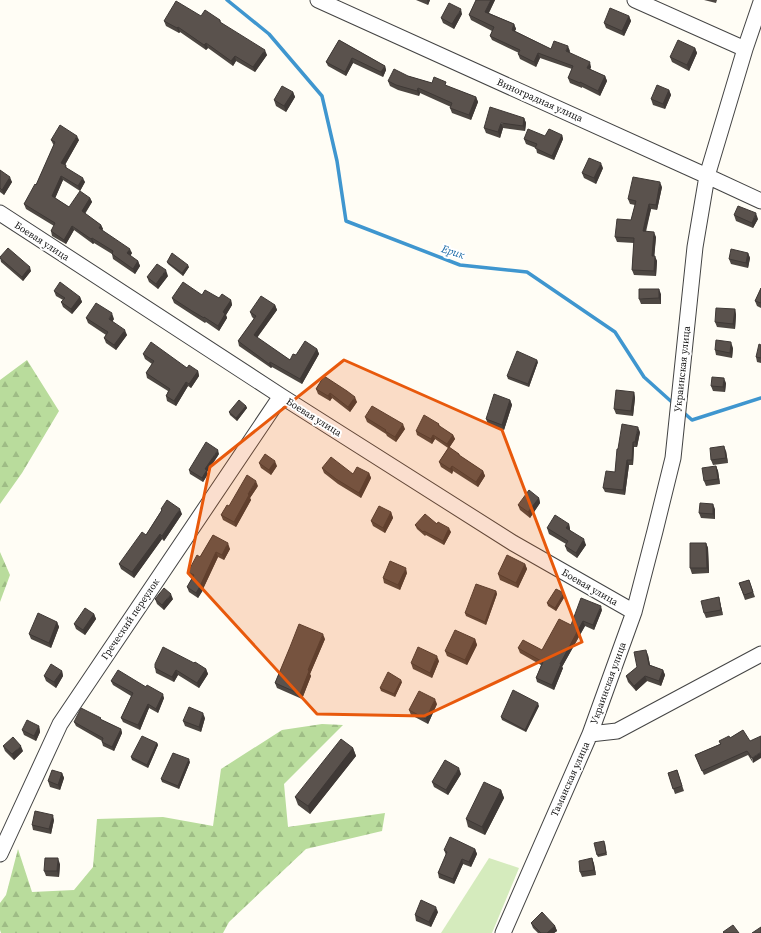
<svg xmlns="http://www.w3.org/2000/svg" width="761" height="933" font-family="'Source Serif 4',serif">
	<style>
		.grass { fill: #d5ebbd }
		.forest { fill: url(#forest-firs) }
		.lines { fill: none; stroke-linecap: round; stroke-linejoin: round }
		.stream { stroke: #3f96cf; stroke-width: 3.5 }
		.minor-casing { stroke: #444; stroke-width: 17 }
		.minor { stroke: #fff; stroke-width: 15 }
		.wall { fill: #4d4742 }
		.shaded-wall { fill: #3f3936 }
		.building { fill: #5a524d; stroke: #3f3936 }
		.marked { fill: #e8590c; fill-opacity: 0.2; stroke: #e8590c; stroke-width: 3; stroke-linejoin: round }
		.labels { text-anchor: middle; dominant-baseline: central; stroke-width: 4; stroke-linejoin: round; paint-order: stroke }
		.street-label { font-size: 10px; fill: #111; stroke: #fff }
		.water-label { font-size: 11px; font-style: italic; fill: #1768a6; stroke: #fff }
	</style>
	<defs>
		<pattern id="forest-firs" width="22" height="20" patternUnits="userSpaceOnUse"><rect width="22" height="20" fill="#b9dc9c"/><path d="M5 1l3.5 6h-7zM16 11l3.5 6h-7z" fill="#9ebc85"/></pattern>
	</defs>
	<rect width="100%" height="100%" fill="#fffdf5"/>
	<path class="grass" d="M 489,858 L 519,868 L 492,933 L 441,933 Z"/>
	<path class="forest" d="M 27,360 L 59,411 L 22,473 L 0,504 L 0,380 Z
		M 0,552 L 10,575 L 0,602 Z
		M 322,724 L 343,725 L 284,784 L 288,827 L 385,813 L 382,831 L 306,849 L 229,922 L 223,933 L 1,933 L 0,930 L 0,903 L 6,895 L 18,849 L 32,892 L 74,890 L 93,867 L 97,819 L 163,817 L 213,826 L 221,769 L 282,730 Z"/>
	<g class="lines">
		<path class="stream" d="M 227,0 L 269,34 L 322,96 L 337,161 L 346,221 L 460,265 L 527,272 L 615,332 L 644,377 L 674,404
			M 683,412 L 692,420 L 761,398"/>
		<defs>
			<path id="minor" d="M 318,0 L 707,176 L 761,201
				M 635,0 L 745,49
				M 0,213 L 281,396 L 513,543 L 634,612
				M 590,734 L 617,731 L 761,654
				M 0,854 L 60,724 L 281,396
				M 503,933 L 590,734 L 634,612 L 655,531 L 673,458 L 695,247 L 707,176 L 745,49 L 761,2"/>
		</defs>
		<use href="#minor" class="minor-casing"/>
		<use href="#minor" class="minor"/>
	</g>
	<path class="wall" d="M 416,0 L 430,0 L 428,5 Z
		M 476,0 L 495,0 L 489,13 L 514,24 L 516,29 L 515,31 L 551,49 L 570,51 L 569,52 L 591,67 L 590,69 L 605,76 L 607,81 L 600,96 L 582,87 L 582,88 L 570,83 L 568,78 L 572,69 L 540,58 L 536,67 L 520,59 L 518,54 L 519,53 L 492,40 L 490,36 L 492,31 L 471,20 L 469,15 Z
		M 704,0 L 717,0 L 716,3 Z
		M 462,14 L 454,29 L 443,23 L 441,18 Z
		M 201,16 L 220,20 L 221,23 L 267,55 L 255,72 L 236,61 L 233,66 L 208,48 L 206,50 L 180,32 L 179,33 L 166,26 L 164,21 Z
		M 629,16 L 631,21 L 624,36 L 606,28 L 604,23 Z
		M 339,40 L 385,66 L 386,70 L 383,77 L 353,63 L 346,76 L 328,66 L 326,62 Z
		M 695,48 L 697,53 L 689,71 L 672,62 L 670,57 Z
		M 408,76 L 432,83 L 447,86 L 476,97 L 478,102 L 471,120 L 452,113 L 450,108 L 451,107 L 420,93 L 419,96 L 398,90 L 390,86 L 388,81 Z
		M 669,90 L 671,95 L 665,109 L 653,105 L 651,99 Z
		M 293,92 L 295,97 L 286,112 L 276,106 L 274,100 Z
		M 524,118 L 526,123 L 525,131 L 503,128 L 500,138 L 486,133 L 484,128 Z
		M 562,135 L 563,139 L 554,160 L 537,153 L 536,148 L 526,144 L 524,139 Z
		M 51,140 L 79,140 L 65,165 L 66,165 L 67,169 L 85,182 L 80,191 L 63,180 L 55,198 L 69,207 L 90,198 L 92,202 L 85,214 L 101,225 L 103,229 L 102,230 L 132,253 L 130,256 L 138,261 L 140,266 L 135,274 L 113,259 L 112,254 L 94,243 L 93,244 L 74,230 L 66,244 L 52,236 L 51,231 L 54,226 L 26,209 L 24,204 L 36,185 L 54,145 L 53,144 Z
		M 603,168 L 596,184 L 584,178 L 582,173 Z
		M 0,170 L 12,182 L 4,195 L 0,192 Z
		M 662,187 L 657,210 L 651,209 L 646,232 L 656,237 L 654,256 L 657,261 L 656,276 L 634,275 L 632,270 L 634,243 L 617,242 L 615,237 L 631,220 L 635,205 L 630,204 L 628,199 Z
		M 734,215 L 758,219 L 753,228 L 736,221 Z
		M 748,253 L 750,258 L 748,268 L 731,264 L 729,259 Z
		M 0,257 L 31,271 L 23,281 L 1,262 Z
		M 167,262 L 189,267 L 183,276 L 168,264 Z
		M 168,276 L 158,289 L 149,282 L 147,277 Z
		M 761,288 L 761,308 L 757,306 L 755,301 Z
		M 54,291 L 80,297 L 82,302 L 72,314 L 63,307 L 61,302 L 63,300 L 56,296 Z
		M 661,294 L 661,304 L 641,304 L 639,299 Z
		M 202,295 L 219,298 L 231,300 L 232,305 L 226,315 L 227,318 L 219,331 L 206,322 L 205,323 L 194,316 L 174,303 L 172,298 Z
		M 275,305 L 277,310 L 257,338 L 290,360 L 296,355 L 317,349 L 319,354 L 302,384 L 272,367 L 271,368 L 239,346 L 238,341 L 254,319 L 252,317 L 250,312 Z
		M 735,309 L 736,315 L 735,329 L 717,327 L 715,322 Z
		M 86,318 L 114,319 L 112,321 L 127,335 L 116,350 L 106,343 L 104,338 L 106,335 L 88,323 Z
		M 761,345 L 761,363 L 757,362 L 756,357 Z
		M 733,348 L 732,358 L 716,355 L 715,350 Z
		M 143,354 L 198,371 L 199,376 L 191,388 L 188,386 L 176,406 L 167,401 L 166,396 L 168,391 L 147,378 L 146,373 L 152,364 L 145,359 Z
		M 538,362 L 529,387 L 508,379 L 507,376 Z
		M 324,376 L 357,402 L 350,412 L 332,398 L 330,401 L 318,394 L 316,389 Z
		M 726,383 L 725,392 L 713,391 L 711,386 Z
		M 634,392 L 635,398 L 633,416 L 616,414 L 614,409 Z
		M 510,400 L 512,405 L 504,430 L 488,424 L 486,419 Z
		M 246,406 L 247,408 L 237,421 L 230,415 L 229,412 Z
		M 365,417 L 405,429 L 396,442 L 387,436 L 386,434 L 367,422 Z
		M 439,424 L 440,427 L 453,435 L 455,439 L 449,448 L 459,454 L 460,456 L 483,471 L 485,476 L 478,487 L 453,471 L 452,474 L 441,467 L 439,462 L 448,448 L 435,439 L 432,444 L 417,435 L 416,431 Z
		M 640,432 L 637,447 L 634,447 L 633,465 L 629,465 L 625,495 L 605,492 L 603,488 L 615,472 L 618,449 Z
		M 726,451 L 728,463 L 713,465 L 711,460 Z
		M 219,454 L 207,472 L 208,474 L 203,482 L 190,474 L 189,470 Z
		M 259,463 L 277,466 L 271,475 L 261,468 Z
		M 716,466 L 718,471 L 720,484 L 706,486 L 704,481 Z
		M 322,468 L 353,474 L 369,473 L 371,478 L 361,498 L 338,484 L 324,473 Z
		M 258,486 L 250,498 L 251,500 L 236,527 L 223,520 L 221,515 L 229,506 Z
		M 539,498 L 540,503 L 530,518 L 520,510 L 518,505 Z
		M 161,509 L 182,514 L 164,541 L 162,539 L 134,578 L 121,569 L 119,564 L 146,535 L 161,511 Z
		M 715,509 L 715,519 L 701,518 L 699,513 Z
		M 391,512 L 393,518 L 385,533 L 373,526 L 371,521 Z
		M 437,524 L 451,532 L 444,545 L 426,535 L 425,536 L 417,529 L 415,525 Z
		M 569,524 L 570,529 L 570,530 L 586,545 L 577,558 L 567,551 L 565,546 L 566,544 L 549,534 L 547,528 Z
		M 213,535 L 230,549 L 224,560 L 218,557 L 203,589 L 203,590 L 198,598 L 189,592 L 187,587 L 192,578 L 190,577 L 188,572 L 200,557 Z
		M 706,543 L 708,548 L 709,573 L 692,574 L 690,568 Z
		M 525,564 L 527,569 L 518,588 L 500,580 L 498,574 Z
		M 407,573 L 400,590 L 384,583 L 383,578 Z
		M 749,580 L 755,597 L 745,600 L 739,583 Z
		M 496,591 L 497,594 L 486,625 L 466,616 L 465,613 Z
		M 565,596 L 556,611 L 548,606 L 547,603 Z
		M 719,597 L 720,602 L 723,615 L 706,618 L 704,613 Z
		M 155,599 L 173,599 L 164,610 L 157,604 Z
		M 602,610 L 594,630 L 585,626 L 562,667 L 563,668 L 554,690 L 537,682 L 536,678 L 541,665 L 520,653 L 518,648 L 542,650 L 571,625 Z
		M 94,614 L 96,619 L 85,635 L 76,629 L 74,624 Z
		M 57,622 L 59,627 L 51,648 L 31,639 L 29,634 Z
		M 325,639 L 310,674 L 311,676 L 302,699 L 277,688 L 275,683 L 290,648 L 290,647 Z
		M 475,639 L 477,645 L 467,665 L 447,656 L 445,651 Z
		M 648,655 L 650,665 L 663,670 L 665,675 L 661,686 L 647,681 L 636,691 L 628,682 L 626,676 L 637,667 Z
		M 439,661 L 432,678 L 413,669 L 411,663 Z
		M 194,663 L 206,669 L 208,674 L 199,688 L 178,675 L 174,682 L 156,673 L 155,668 Z
		M 62,671 L 63,676 L 56,688 L 46,681 L 44,676 Z
		M 111,681 L 146,687 L 164,698 L 158,713 L 149,708 L 140,730 L 123,722 L 121,718 L 131,696 L 113,685 Z
		M 402,682 L 395,697 L 381,691 L 380,688 Z
		M 437,704 L 428,724 L 411,715 L 409,710 Z
		M 539,706 L 526,732 L 502,720 L 501,717 Z
		M 205,718 L 201,732 L 185,726 L 183,721 Z
		M 102,720 L 121,729 L 122,733 L 114,751 L 103,746 L 102,742 L 102,741 L 76,726 L 74,722 Z
		M 39,726 L 40,732 L 36,741 L 24,735 L 22,730 Z
		M 743,730 L 753,763 L 748,755 L 704,775 L 695,755 L 720,744 L 719,741 L 730,738 Z
		M 157,743 L 158,745 L 148,768 L 132,760 L 131,757 Z
		M 3,746 L 23,751 L 14,760 L 5,751 Z
		M 353,748 L 356,756 L 310,814 L 298,805 L 295,797 Z
		M 190,762 L 179,789 L 162,782 L 161,779 Z
		M 677,770 L 684,791 L 675,794 L 668,773 Z
		M 62,773 L 64,778 L 60,790 L 50,787 L 48,781 Z
		M 461,774 L 448,795 L 434,787 L 432,782 Z
		M 501,790 L 504,798 L 485,835 L 468,827 L 466,819 Z
		M 54,820 L 51,834 L 33,830 L 32,825 Z
		M 605,843 L 607,855 L 598,857 L 597,855 Z
		M 475,849 L 477,854 L 471,867 L 463,864 L 454,884 L 439,878 L 438,873 L 446,855 L 444,850 Z
		M 592,858 L 594,864 L 596,875 L 582,877 L 580,872 Z
		M 60,864 L 59,877 L 46,876 L 44,871 Z
		M 438,912 L 431,927 L 416,921 L 415,915 Z
		M 531,923 L 555,926 L 557,931 L 554,933 L 538,933 L 533,928 Z"/>
	<path class="shaded-wall" d="M 427,0 L 430,0 L 428,5 Z
		M 491,0 L 495,0 L 487,16 L 485,12 Z
		M 461,9 L 462,14 L 454,29 L 452,24 Z
		M 629,16 L 631,21 L 624,36 L 622,31 Z
		M 514,24 L 516,29 L 513,34 L 512,30 Z
		M 178,27 L 180,32 L 179,33 L 177,28 Z
		M 206,43 L 208,48 L 206,50 L 204,45 Z
		M 568,46 L 570,51 L 568,56 L 566,51 Z
		M 695,48 L 697,53 L 689,71 L 687,65 Z
		M 265,50 L 267,55 L 255,72 L 253,67 Z
		M 538,53 L 540,58 L 536,67 L 534,62 Z
		M 235,56 L 236,61 L 233,66 L 231,61 Z
		M 352,58 L 353,63 L 346,76 L 345,72 Z
		M 590,62 L 591,67 L 589,73 L 587,68 Z
		M 385,66 L 386,70 L 383,77 L 381,72 Z
		M 605,76 L 607,81 L 600,96 L 598,91 Z
		M 418,88 L 420,93 L 419,96 L 417,91 Z
		M 669,90 L 671,95 L 665,109 L 663,104 Z
		M 293,92 L 295,97 L 286,112 L 284,106 Z
		M 476,97 L 478,102 L 471,120 L 469,115 Z
		M 524,118 L 526,123 L 525,131 L 523,126 Z
		M 501,123 L 503,128 L 500,138 L 498,132 Z
		M 562,135 L 563,139 L 554,160 L 552,156 Z
		M 77,136 L 79,140 L 63,168 L 61,163 Z
		M 601,163 L 603,168 L 596,184 L 594,178 Z
		M 61,176 L 63,180 L 54,201 L 52,196 Z
		M 10,177 L 12,182 L 4,195 L 2,190 Z
		M 83,178 L 85,182 L 80,191 L 78,186 Z
		M 660,182 L 662,187 L 657,210 L 656,205 Z
		M 90,198 L 92,202 L 83,216 L 82,211 Z
		M 649,204 L 651,209 L 644,236 L 643,231 Z
		M 756,213 L 758,219 L 753,228 L 752,223 Z
		M 101,225 L 103,229 L 101,232 L 99,228 Z
		M 72,226 L 74,230 L 66,244 L 64,240 Z
		M 654,232 L 656,237 L 654,261 L 652,256 Z
		M 92,238 L 94,243 L 93,244 L 91,239 Z
		M 130,249 L 132,253 L 129,258 L 127,253 Z
		M 748,253 L 750,258 L 748,268 L 746,263 Z
		M 655,256 L 657,261 L 656,276 L 654,271 Z
		M 138,261 L 140,266 L 135,274 L 133,269 Z
		M 188,265 L 189,267 L 183,276 L 182,273 Z
		M 30,267 L 31,271 L 23,281 L 22,277 Z
		M 166,270 L 168,276 L 158,289 L 156,284 Z
		M 659,289 L 661,294 L 661,304 L 659,298 Z
		M 80,297 L 82,302 L 72,314 L 71,309 Z
		M 231,300 L 232,305 L 226,315 L 227,318 L 219,331 L 218,326 L 223,312 Z
		M 275,305 L 277,310 L 255,340 L 254,335 Z
		M 735,309 L 736,315 L 735,329 L 733,324 Z
		M 112,313 L 114,319 L 111,324 L 109,319 Z
		M 125,330 L 127,335 L 116,350 L 114,345 Z
		M 731,342 L 733,348 L 732,358 L 730,353 Z
		M 317,349 L 319,354 L 302,384 L 300,379 Z
		M 537,360 L 538,362 L 529,387 L 528,384 Z
		M 270,362 L 272,367 L 271,368 L 269,364 Z
		M 198,371 L 199,376 L 191,388 L 189,384 Z
		M 724,378 L 726,383 L 725,392 L 723,387 Z
		M 186,382 L 188,386 L 176,406 L 174,401 Z
		M 634,392 L 635,398 L 633,416 L 631,411 Z
		M 330,393 L 332,398 L 330,401 L 328,396 Z
		M 355,397 L 357,402 L 350,412 L 348,407 Z
		M 510,400 L 512,405 L 504,430 L 502,425 Z
		M 246,406 L 247,408 L 237,421 L 236,418 Z
		M 403,424 L 405,429 L 396,442 L 395,437 Z
		M 638,427 L 640,432 L 637,447 L 635,442 Z
		M 433,435 L 435,439 L 432,444 L 431,439 Z
		M 453,435 L 455,439 L 449,448 L 447,444 Z
		M 633,442 L 634,447 L 633,465 L 632,460 Z
		M 724,446 L 726,451 L 728,463 L 726,458 Z
		M 218,450 L 219,454 L 207,472 L 208,474 L 203,482 L 202,478 L 205,469 Z
		M 627,460 L 629,465 L 625,495 L 623,490 Z
		M 275,461 L 277,466 L 271,475 L 269,470 Z
		M 452,466 L 453,471 L 452,474 L 450,469 Z
		M 716,466 L 718,471 L 720,484 L 718,479 Z
		M 483,471 L 485,476 L 478,487 L 476,482 Z
		M 369,473 L 371,478 L 361,498 L 359,493 Z
		M 256,481 L 258,486 L 250,498 L 251,500 L 236,527 L 234,522 L 248,494 Z
		M 539,498 L 540,503 L 530,518 L 528,512 Z
		M 713,504 L 715,509 L 715,519 L 713,514 Z
		M 180,509 L 182,514 L 164,541 L 162,536 Z
		M 391,512 L 393,518 L 385,533 L 383,528 Z
		M 569,524 L 570,529 L 568,533 L 566,528 Z
		M 449,528 L 451,532 L 444,545 L 443,541 Z
		M 160,534 L 162,539 L 134,578 L 132,572 Z
		M 584,539 L 586,545 L 577,558 L 576,553 Z
		M 228,543 L 230,549 L 224,560 L 222,555 Z
		M 706,543 L 708,548 L 709,573 L 707,568 Z
		M 216,552 L 218,557 L 203,589 L 203,590 L 198,598 L 196,593 Z
		M 525,564 L 527,569 L 518,588 L 516,583 Z
		M 406,568 L 407,573 L 400,590 L 398,585 Z
		M 496,591 L 497,594 L 486,625 L 485,622 Z
		M 564,593 L 565,596 L 556,611 L 555,608 Z
		M 171,594 L 173,599 L 164,610 L 162,605 Z
		M 719,597 L 720,602 L 723,615 L 721,610 Z
		M 601,606 L 602,610 L 594,630 L 593,625 Z
		M 94,614 L 96,619 L 85,635 L 83,630 Z
		M 583,621 L 585,626 L 562,667 L 563,668 L 554,690 L 552,685 L 560,664 Z
		M 57,622 L 59,627 L 51,648 L 49,643 Z
		M 323,634 L 325,639 L 310,674 L 311,676 L 302,699 L 300,694 L 308,670 Z
		M 475,639 L 477,645 L 467,665 L 465,660 Z
		M 646,650 L 648,655 L 651,670 L 649,665 Z
		M 437,656 L 439,661 L 432,678 L 430,673 Z
		M 206,669 L 208,674 L 199,688 L 197,683 Z
		M 176,670 L 178,675 L 174,682 L 172,677 Z
		M 663,670 L 665,675 L 661,686 L 659,681 Z
		M 62,671 L 63,676 L 56,688 L 54,682 Z
		M 645,676 L 647,681 L 636,691 L 634,686 Z
		M 401,680 L 402,682 L 395,697 L 394,694 Z
		M 163,694 L 164,698 L 158,713 L 156,709 Z
		M 435,699 L 437,704 L 428,724 L 426,719 Z
		M 538,703 L 539,706 L 526,732 L 525,730 Z
		M 148,704 L 149,708 L 140,730 L 138,725 Z
		M 203,713 L 205,718 L 201,732 L 199,727 Z
		M 39,726 L 40,732 L 36,741 L 34,736 Z
		M 121,729 L 122,733 L 114,751 L 112,747 Z
		M 157,743 L 158,745 L 148,768 L 147,765 Z
		M 21,746 L 23,751 L 14,760 L 12,754 Z
		M 353,748 L 356,756 L 310,814 L 308,806 Z
		M 761,752 L 761,758 L 753,763 L 752,758 Z
		M 189,759 L 190,762 L 179,789 L 178,786 Z
		M 459,768 L 461,774 L 448,795 L 446,790 Z
		M 62,773 L 64,778 L 60,790 L 58,785 Z
		M 501,790 L 504,798 L 485,835 L 482,827 Z
		M 53,815 L 54,820 L 51,834 L 49,829 Z
		M 475,849 L 477,854 L 471,867 L 469,862 Z
		M 58,858 L 60,864 L 59,877 L 57,871 Z
		M 592,858 L 594,864 L 596,875 L 594,870 Z
		M 462,859 L 463,864 L 454,884 L 453,879 Z
		M 436,907 L 438,912 L 431,927 L 429,922 Z
		M 555,926 L 557,931 L 554,933 L 547,933 Z"/>
	<path class="building" d="M 476,0 L 491,0 L 485,12 L 514,24 L 512,30 L 551,49 L 554,41 L 568,46 L 566,51 L 590,62 L 587,68 L 605,76 L 598,91 L 580,82 L 580,83 L 568,78 L 573,66 L 538,53 L 534,62 L 518,54 L 520,50 L 490,36 L 494,27 L 469,15 Z
		M 176,1 L 201,16 L 205,10 L 220,20 L 220,22 L 265,50 L 253,67 L 235,56 L 231,61 L 206,43 L 204,45 L 178,27 L 177,28 L 164,21 Z
		M 449,3 L 461,9 L 452,24 L 441,18 Z
		M 610,8 L 629,16 L 622,31 L 604,23 Z
		M 339,40 L 385,66 L 381,72 L 352,58 L 345,72 L 326,62 Z
		M 678,40 L 695,48 L 687,65 L 670,57 Z
		M 394,69 L 408,76 L 432,83 L 434,77 L 446,82 L 445,85 L 476,97 L 469,115 L 450,108 L 452,103 L 418,88 L 417,91 L 396,85 L 388,81 Z
		M 657,85 L 669,90 L 663,104 L 651,99 Z
		M 282,86 L 293,92 L 284,106 L 274,100 Z
		M 490,107 L 524,118 L 523,126 L 501,123 L 498,132 L 484,128 Z
		M 60,125 L 77,136 L 61,163 L 66,165 L 65,167 L 83,178 L 78,186 L 61,176 L 52,196 L 69,207 L 80,191 L 90,198 L 82,211 L 101,225 L 99,228 L 130,249 L 127,253 L 138,261 L 133,269 L 112,254 L 113,251 L 92,238 L 91,239 L 72,226 L 64,240 L 51,231 L 55,223 L 24,204 L 35,184 L 36,185 L 55,142 L 51,140 Z
		M 528,129 L 545,136 L 549,129 L 562,135 L 552,156 L 535,148 L 537,144 L 524,139 Z
		M 589,158 L 601,163 L 594,178 L 582,173 Z
		M 0,170 L 10,177 L 2,190 L 0,188 Z
		M 633,177 L 660,182 L 656,205 L 649,204 L 643,231 L 654,232 L 652,256 L 655,256 L 654,271 L 632,270 L 634,238 L 615,237 L 617,219 L 631,220 L 636,201 L 628,199 Z
		M 738,206 L 756,213 L 752,223 L 734,215 Z
		M 8,248 L 30,267 L 22,277 L 0,258 L 0,257 Z
		M 731,249 L 748,253 L 746,263 L 729,259 Z
		M 172,253 L 188,265 L 182,273 L 167,262 Z
		M 157,264 L 166,270 L 156,284 L 147,277 Z
		M 60,282 L 80,297 L 71,309 L 61,302 L 65,298 L 54,291 Z
		M 183,282 L 202,295 L 205,290 L 219,298 L 222,294 L 231,300 L 223,312 L 225,314 L 218,326 L 204,317 L 204,318 L 192,311 L 172,298 Z
		M 761,288 L 761,303 L 755,301 Z
		M 639,289 L 659,289 L 659,298 L 639,299 Z
		M 261,296 L 275,305 L 254,335 L 290,360 L 293,354 L 296,355 L 305,341 L 317,349 L 300,379 L 270,362 L 269,364 L 238,341 L 256,316 L 250,312 Z
		M 96,303 L 112,313 L 109,319 L 125,330 L 114,345 L 104,338 L 108,332 L 86,318 Z
		M 716,308 L 735,309 L 733,324 L 715,322 Z
		M 716,340 L 731,342 L 730,353 L 715,350 Z
		M 151,342 L 187,368 L 189,365 L 198,371 L 189,384 L 186,382 L 174,401 L 166,396 L 170,389 L 146,373 L 154,361 L 143,354 Z
		M 759,344 L 761,345 L 761,358 L 756,357 Z
		M 517,351 L 537,360 L 528,384 L 507,376 Z
		M 324,376 L 347,391 L 355,397 L 348,407 L 330,393 L 328,396 L 316,389 Z
		M 712,377 L 724,378 L 723,387 L 711,386 Z
		M 616,390 L 634,392 L 631,411 L 614,409 Z
		M 494,394 L 510,400 L 502,425 L 486,419 Z
		M 239,400 L 246,406 L 236,418 L 229,412 Z
		M 372,406 L 403,424 L 395,437 L 385,431 L 386,430 L 365,417 Z
		M 424,415 L 439,424 L 438,425 L 453,435 L 447,444 L 433,435 L 431,439 L 416,431 Z
		M 622,424 L 638,427 L 635,442 L 633,442 L 632,460 L 627,460 L 623,490 L 603,488 L 606,471 L 615,472 L 617,449 L 618,449 Z
		M 206,442 L 218,450 L 205,469 L 207,470 L 202,478 L 189,470 Z
		M 724,446 L 726,458 L 711,460 L 710,448 Z
		M 449,447 L 459,454 L 459,455 L 483,471 L 476,482 L 452,466 L 450,469 L 439,462 Z
		M 265,454 L 275,461 L 269,470 L 259,463 Z
		M 331,457 L 353,474 L 357,467 L 369,473 L 359,493 L 336,479 L 322,468 Z
		M 716,466 L 718,479 L 704,481 L 702,468 Z
		M 247,475 L 256,481 L 248,494 L 249,495 L 234,522 L 221,515 L 227,505 L 229,506 Z
		M 529,490 L 539,498 L 528,512 L 518,505 Z
		M 167,500 L 180,509 L 162,536 L 160,534 L 132,572 L 119,564 L 142,532 L 146,535 L 162,510 L 161,509 Z
		M 700,503 L 713,504 L 713,514 L 699,513 Z
		M 379,506 L 391,512 L 383,528 L 371,521 Z
		M 425,514 L 437,524 L 438,522 L 449,528 L 443,541 L 424,531 L 423,532 L 415,525 Z
		M 555,515 L 569,524 L 566,528 L 584,539 L 576,553 L 565,546 L 568,541 L 547,528 Z
		M 213,535 L 228,543 L 222,555 L 216,552 L 201,584 L 201,585 L 196,593 L 187,587 L 194,575 L 188,572 L 197,555 L 200,557 Z
		M 690,543 L 706,543 L 707,568 L 690,568 Z
		M 507,555 L 525,564 L 516,583 L 498,574 Z
		M 390,561 L 406,568 L 398,585 L 383,578 Z
		M 749,580 L 753,592 L 744,595 L 739,583 Z
		M 476,584 L 496,591 L 485,622 L 465,613 Z
		M 164,588 L 171,594 L 162,605 L 155,599 Z
		M 556,589 L 564,593 L 555,608 L 547,603 Z
		M 719,597 L 721,610 L 704,613 L 701,601 Z
		M 581,598 L 601,606 L 593,625 L 583,621 L 560,664 L 561,664 L 552,685 L 536,678 L 543,662 L 518,648 L 523,640 L 542,650 L 559,619 L 571,625 Z
		M 85,608 L 94,614 L 83,630 L 74,624 Z
		M 38,613 L 57,622 L 49,643 L 29,634 Z
		M 299,624 L 323,634 L 308,670 L 309,671 L 300,694 L 275,683 L 290,647 Z
		M 455,630 L 475,639 L 465,660 L 445,651 Z
		M 163,647 L 194,663 L 195,662 L 206,669 L 197,683 L 176,670 L 172,677 L 155,668 L 155,664 Z
		M 418,647 L 437,656 L 430,673 L 411,663 Z
		M 646,650 L 649,665 L 663,670 L 659,681 L 645,676 L 634,686 L 626,676 L 637,667 L 634,652 Z
		M 51,664 L 62,671 L 54,682 L 44,676 Z
		M 118,670 L 146,687 L 147,685 L 163,694 L 156,709 L 148,704 L 138,725 L 121,718 L 133,693 L 111,681 Z
		M 388,672 L 401,680 L 394,694 L 380,688 Z
		M 513,690 L 538,703 L 525,730 L 501,717 Z
		M 419,691 L 435,699 L 426,719 L 409,710 Z
		M 189,707 L 203,713 L 199,727 L 183,721 Z
		M 81,708 L 101,718 L 100,719 L 121,729 L 112,747 L 102,742 L 103,738 L 74,722 Z
		M 27,720 L 39,726 L 34,736 L 22,730 Z
		M 743,730 L 750,741 L 761,736 L 761,752 L 752,758 L 747,751 L 702,771 L 695,755 L 721,744 L 719,741 L 729,736 L 730,738 Z
		M 142,736 L 157,743 L 147,765 L 131,757 Z
		M 13,737 L 21,746 L 12,754 L 3,746 Z
		M 341,739 L 353,748 L 308,806 L 295,797 Z
		M 173,753 L 189,759 L 178,786 L 161,779 Z
		M 445,760 L 459,768 L 446,790 L 432,782 Z
		M 52,770 L 62,773 L 58,785 L 48,781 Z
		M 677,770 L 682,786 L 673,789 L 668,773 Z
		M 484,782 L 501,790 L 482,827 L 466,819 Z
		M 35,811 L 53,815 L 49,829 L 32,825 Z
		M 450,837 L 475,849 L 469,862 L 462,859 L 453,879 L 438,873 L 447,852 L 444,850 Z
		M 604,841 L 606,853 L 597,855 L 594,843 Z
		M 45,858 L 58,858 L 57,871 L 44,871 Z
		M 592,858 L 594,870 L 580,872 L 579,861 Z
		M 421,900 L 436,907 L 429,922 L 415,915 Z
		M 542,912 L 555,926 L 547,933 L 541,933 L 531,923 Z
		M 733,925 L 739,933 L 724,933 L 723,932 Z
		M 761,927 L 761,933 L 752,933 Z"/>
	<path class="marked" d="M 344,360 L 502,430 L 582,642 L 424,716 L 317,714 L 188,573 L 210,467 Z"/>
	<g class="labels">
		<g class="street-label">
			<text transform="translate(540 100) rotate(24)">Виноградная улица</text>
			<text transform="translate(42 241) rotate(33)">Боевая улица</text>
			<text transform="translate(682 369) rotate(-84)">Украинская улица</text>
			<text transform="translate(314 417) rotate(32)">Боевая улица</text>
			<text transform="translate(590 587) rotate(30)">Боевая улица</text>
			<text transform="translate(130 619) rotate(-56)">Греческий переулок</text>
			<text transform="translate(608 683) rotate(-70)">Украинская улица</text>
			<text transform="translate(570 779) rotate(-66)">Таманская улица</text>
		</g>
		<g class="water-label">
			<text transform="translate(453 252) rotate(18)">Ерик</text>
		</g>
	</g>
</svg>
